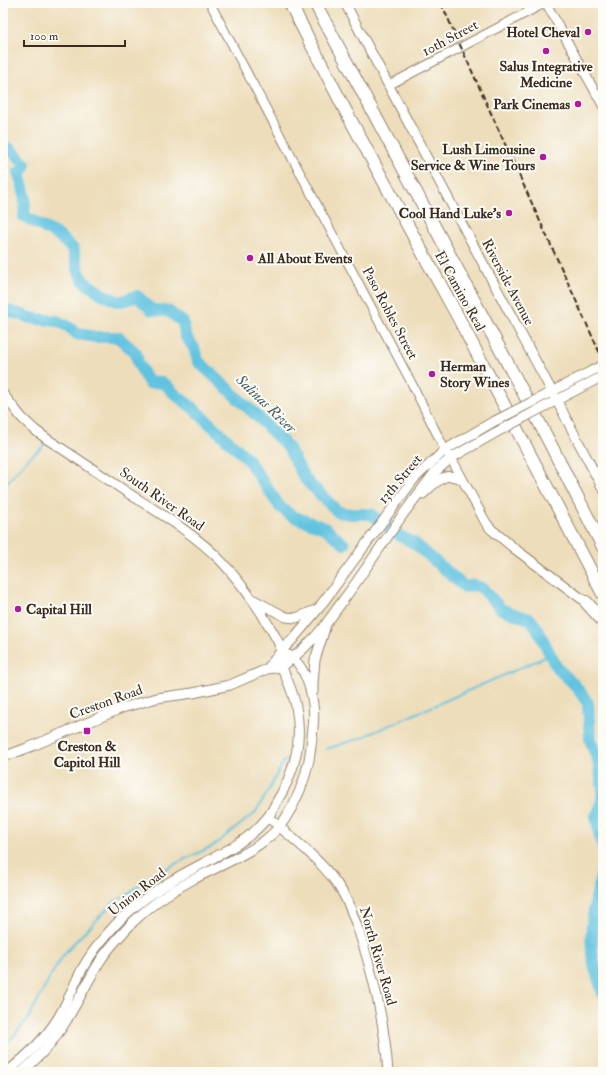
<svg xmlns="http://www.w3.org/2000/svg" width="606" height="1075" font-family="'IM FELL Double Pica',serif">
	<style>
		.water { fill: #62c3e0; stroke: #4e767f }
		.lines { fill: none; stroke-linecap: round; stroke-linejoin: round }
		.stream { stroke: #62c3e0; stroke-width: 2 }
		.river { stroke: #62c3e0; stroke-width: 12 }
		.tertiary-casing { stroke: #94846c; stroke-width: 10 }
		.secondary-casing { stroke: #94846c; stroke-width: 11 }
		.motorway-casing { stroke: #94846c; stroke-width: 14 }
		.tertiary { stroke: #fff; stroke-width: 8 }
		.secondary { stroke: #fff; stroke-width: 9 }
		.motorway { stroke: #fff; stroke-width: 12 }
		.rail { stroke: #3b2a1e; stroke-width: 2; stroke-dasharray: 6 3; stroke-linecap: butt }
		.secondary-bridge-casing { stroke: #94846c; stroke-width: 11; stroke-linecap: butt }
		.secondary-bridge { stroke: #fff; stroke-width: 9 }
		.poi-dot { fill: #b5179e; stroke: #fdfcf7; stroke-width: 1.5 }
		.labels { text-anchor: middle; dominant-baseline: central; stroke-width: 4; stroke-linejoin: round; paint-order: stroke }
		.poi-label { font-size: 14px; font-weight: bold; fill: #3b2a1e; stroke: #fdfcf7; text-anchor: end }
		.street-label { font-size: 14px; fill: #3b2a1e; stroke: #fdfcf7 }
		.water-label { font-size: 15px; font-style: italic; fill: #496062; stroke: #fdfcf7 }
	</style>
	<rect width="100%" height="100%" fill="#fdfcf7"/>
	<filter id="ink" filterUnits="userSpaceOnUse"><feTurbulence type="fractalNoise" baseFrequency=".025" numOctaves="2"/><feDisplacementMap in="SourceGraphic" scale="8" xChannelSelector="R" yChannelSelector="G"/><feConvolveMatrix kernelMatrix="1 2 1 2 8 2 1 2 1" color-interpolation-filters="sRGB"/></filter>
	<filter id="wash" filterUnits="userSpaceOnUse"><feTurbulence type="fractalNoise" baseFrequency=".012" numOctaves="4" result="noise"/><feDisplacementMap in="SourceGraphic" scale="16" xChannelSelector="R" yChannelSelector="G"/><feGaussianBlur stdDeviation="0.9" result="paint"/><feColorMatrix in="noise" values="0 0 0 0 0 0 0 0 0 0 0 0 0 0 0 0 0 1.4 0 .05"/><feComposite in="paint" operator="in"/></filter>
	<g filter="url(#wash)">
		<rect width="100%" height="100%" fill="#edddba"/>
		<path class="water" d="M 592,918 L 598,931 L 595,956 L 590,960 L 587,956 L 587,934 Z"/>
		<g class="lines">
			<path class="stream" d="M 3,487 C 13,477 20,466 30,457 C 36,452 42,449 46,442
				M 326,749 L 358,739 L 550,655
				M 3,1048 L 28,1019 L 49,979 L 62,957 L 73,944 L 114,902 L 131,892 L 146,879 L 183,860 L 213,846 L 255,813 L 270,788 L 283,762 L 291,759"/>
			<path class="river" d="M 3,146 L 10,149 L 25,164 L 23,170 L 18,173 C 25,190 26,198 24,216 L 59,236 L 73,249 L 78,269 L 83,281 L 102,294 L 119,302 L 137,296 L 152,310 L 168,311 L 183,322 L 185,335 L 194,348 L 198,361 L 257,416 L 288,447 L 305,479 L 338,512 L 351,514 L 371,514 L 400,536 L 414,543 L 465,587 L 474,585 L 482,588 L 492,599 L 501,609 L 517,615 L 530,619 L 537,628 L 557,668 L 574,684 L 588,703 L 590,739 L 598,761 L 603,788 L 602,801 L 596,816 L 600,837 L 603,848
				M 3,309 L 31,318 L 57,321 L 69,327 L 77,334 L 97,337 L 118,337 L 136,353 L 138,363 L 149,383 L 159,382 L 166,385 L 176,395 L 193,408 L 236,448 L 246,457 L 280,507 L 292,516 L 325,528 L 344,544
				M 603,868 C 596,898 588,928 593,959 C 595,971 600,982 603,994"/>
		</g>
	</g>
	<g filter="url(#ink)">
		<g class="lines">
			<defs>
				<path id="tertiary" d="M 210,3 L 412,384 L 445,450 L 451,458
					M 546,3 L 603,106
					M 389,85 L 545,3"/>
				<path id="secondary" d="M 345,3 L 456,213 L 557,401 L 603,489
					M 3,394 L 22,418 L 35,430 L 47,439 C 75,457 103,476 131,495 C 163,515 196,535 222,562 C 237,578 250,596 262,614 C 268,625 277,637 281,649 C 283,656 281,663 283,670 C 288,682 294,694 296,707 C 303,741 294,774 276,803 C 273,808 271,814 267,818 C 243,848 205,860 173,880 C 156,890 138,903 124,916 C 106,934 90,953 79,975 C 72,990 66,1005 58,1018 C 45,1039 26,1057 7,1072
					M 536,400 L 603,365
					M 540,409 L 603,376
					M 451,458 L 486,523 L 491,529 L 515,549 L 586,602
					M 423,494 C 436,482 445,470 463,480
					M 254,600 L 286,617 L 296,618 L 316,610
					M 267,669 L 282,650 L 294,638 L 318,609 L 414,479 L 445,450 L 491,423
					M 313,692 L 313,683 L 315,660 L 325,628
					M 3,757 L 30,747 L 122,708 L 157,698 L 193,693 L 230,685 L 267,669 L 282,667 L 302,650 L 315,637 L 326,624 L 355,584 L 404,513 L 435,472 L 451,458 L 495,433
					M 268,817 C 294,840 323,861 341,890 C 351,906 357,926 363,944 C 376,986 385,1028 388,1072
					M 22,1072 C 37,1059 50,1046 61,1029 C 75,1008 86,984 100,961 C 109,947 122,934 133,922 C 150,905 171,891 192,880 C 223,863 266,849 285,819 C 296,802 305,780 309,760 C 311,749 312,738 313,727 C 316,705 309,669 289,655"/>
				<path id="motorway" d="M 290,3 L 343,106 L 403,217 L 458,317 L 603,594
					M 315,3 L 379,123 L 539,422 L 603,547
					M 586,602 L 603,621"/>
			</defs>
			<use href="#tertiary" class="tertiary-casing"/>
			<use href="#secondary" class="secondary-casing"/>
			<use href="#motorway" class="motorway-casing"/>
			<use href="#tertiary" class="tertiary"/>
			<use href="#secondary" class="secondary"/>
			<use href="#motorway" class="motorway"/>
			<path class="rail" d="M 441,3 L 603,360"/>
			<defs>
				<path id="secondary-bridge" d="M 491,423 L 536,400
					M 495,433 L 540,409"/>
			</defs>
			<use href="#secondary-bridge" class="secondary-bridge-casing"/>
			<use href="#secondary-bridge" class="secondary-bridge"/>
		</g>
	</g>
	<g class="poi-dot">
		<circle cx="588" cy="32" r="4"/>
		<circle cx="546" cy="51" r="4"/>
		<circle cx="578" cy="104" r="4"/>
		<circle cx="543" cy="157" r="4"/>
		<circle cx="509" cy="213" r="4"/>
		<circle cx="250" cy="258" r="4"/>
		<circle cx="432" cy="374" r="4"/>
		<circle cx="18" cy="609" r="4"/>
		<rect x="83" y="727" width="8" height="8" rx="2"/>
	</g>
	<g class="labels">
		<g class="poi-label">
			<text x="580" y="32">Hotel Cheval</text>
			<text x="546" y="66" text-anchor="middle">Salus Integrative<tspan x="546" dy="16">Medicine</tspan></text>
			<text x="570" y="104">Park Cinemas</text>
			<text x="535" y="149">Lush Limousine<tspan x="535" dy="16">Service &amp; Wine Tours</tspan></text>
			<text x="501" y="213">Cool Hand Luke's</text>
			<text x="258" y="258" text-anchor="start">All About Events</text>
			<text x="440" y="366" text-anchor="start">Herman<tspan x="440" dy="16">Story Wines</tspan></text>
			<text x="26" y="609" text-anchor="start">Capital Hill</text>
			<text x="87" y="746" text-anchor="middle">Creston &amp;<tspan x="87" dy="16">Capitol Hill</tspan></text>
		</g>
		<g class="street-label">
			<text transform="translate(450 38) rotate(-28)">10th Street</text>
			<text transform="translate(508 282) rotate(62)">Riverside Avenue</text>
			<text transform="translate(460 291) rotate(61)">El Camino Real</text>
			<text transform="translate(390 313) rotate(62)">Paso Robles Street</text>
			<text transform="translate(400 479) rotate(-50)">13th Street</text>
			<text transform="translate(162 499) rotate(35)">South River Road</text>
			<text transform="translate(106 702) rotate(-20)">Creston Road</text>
			<text transform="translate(137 892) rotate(-38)">Union Road</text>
			<text transform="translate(378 956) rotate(74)">North River Road</text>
		</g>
		<g class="water-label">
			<text transform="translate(266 404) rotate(44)">Salinas River</text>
		</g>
	</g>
	<rect width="606" height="1075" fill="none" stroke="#fdfcf7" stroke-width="16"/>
	<path d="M24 40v6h101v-6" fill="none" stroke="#3b2a1e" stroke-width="2"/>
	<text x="30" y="40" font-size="12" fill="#3b2a1e" stroke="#fdfcf7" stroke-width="3" paint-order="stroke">100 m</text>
</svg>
